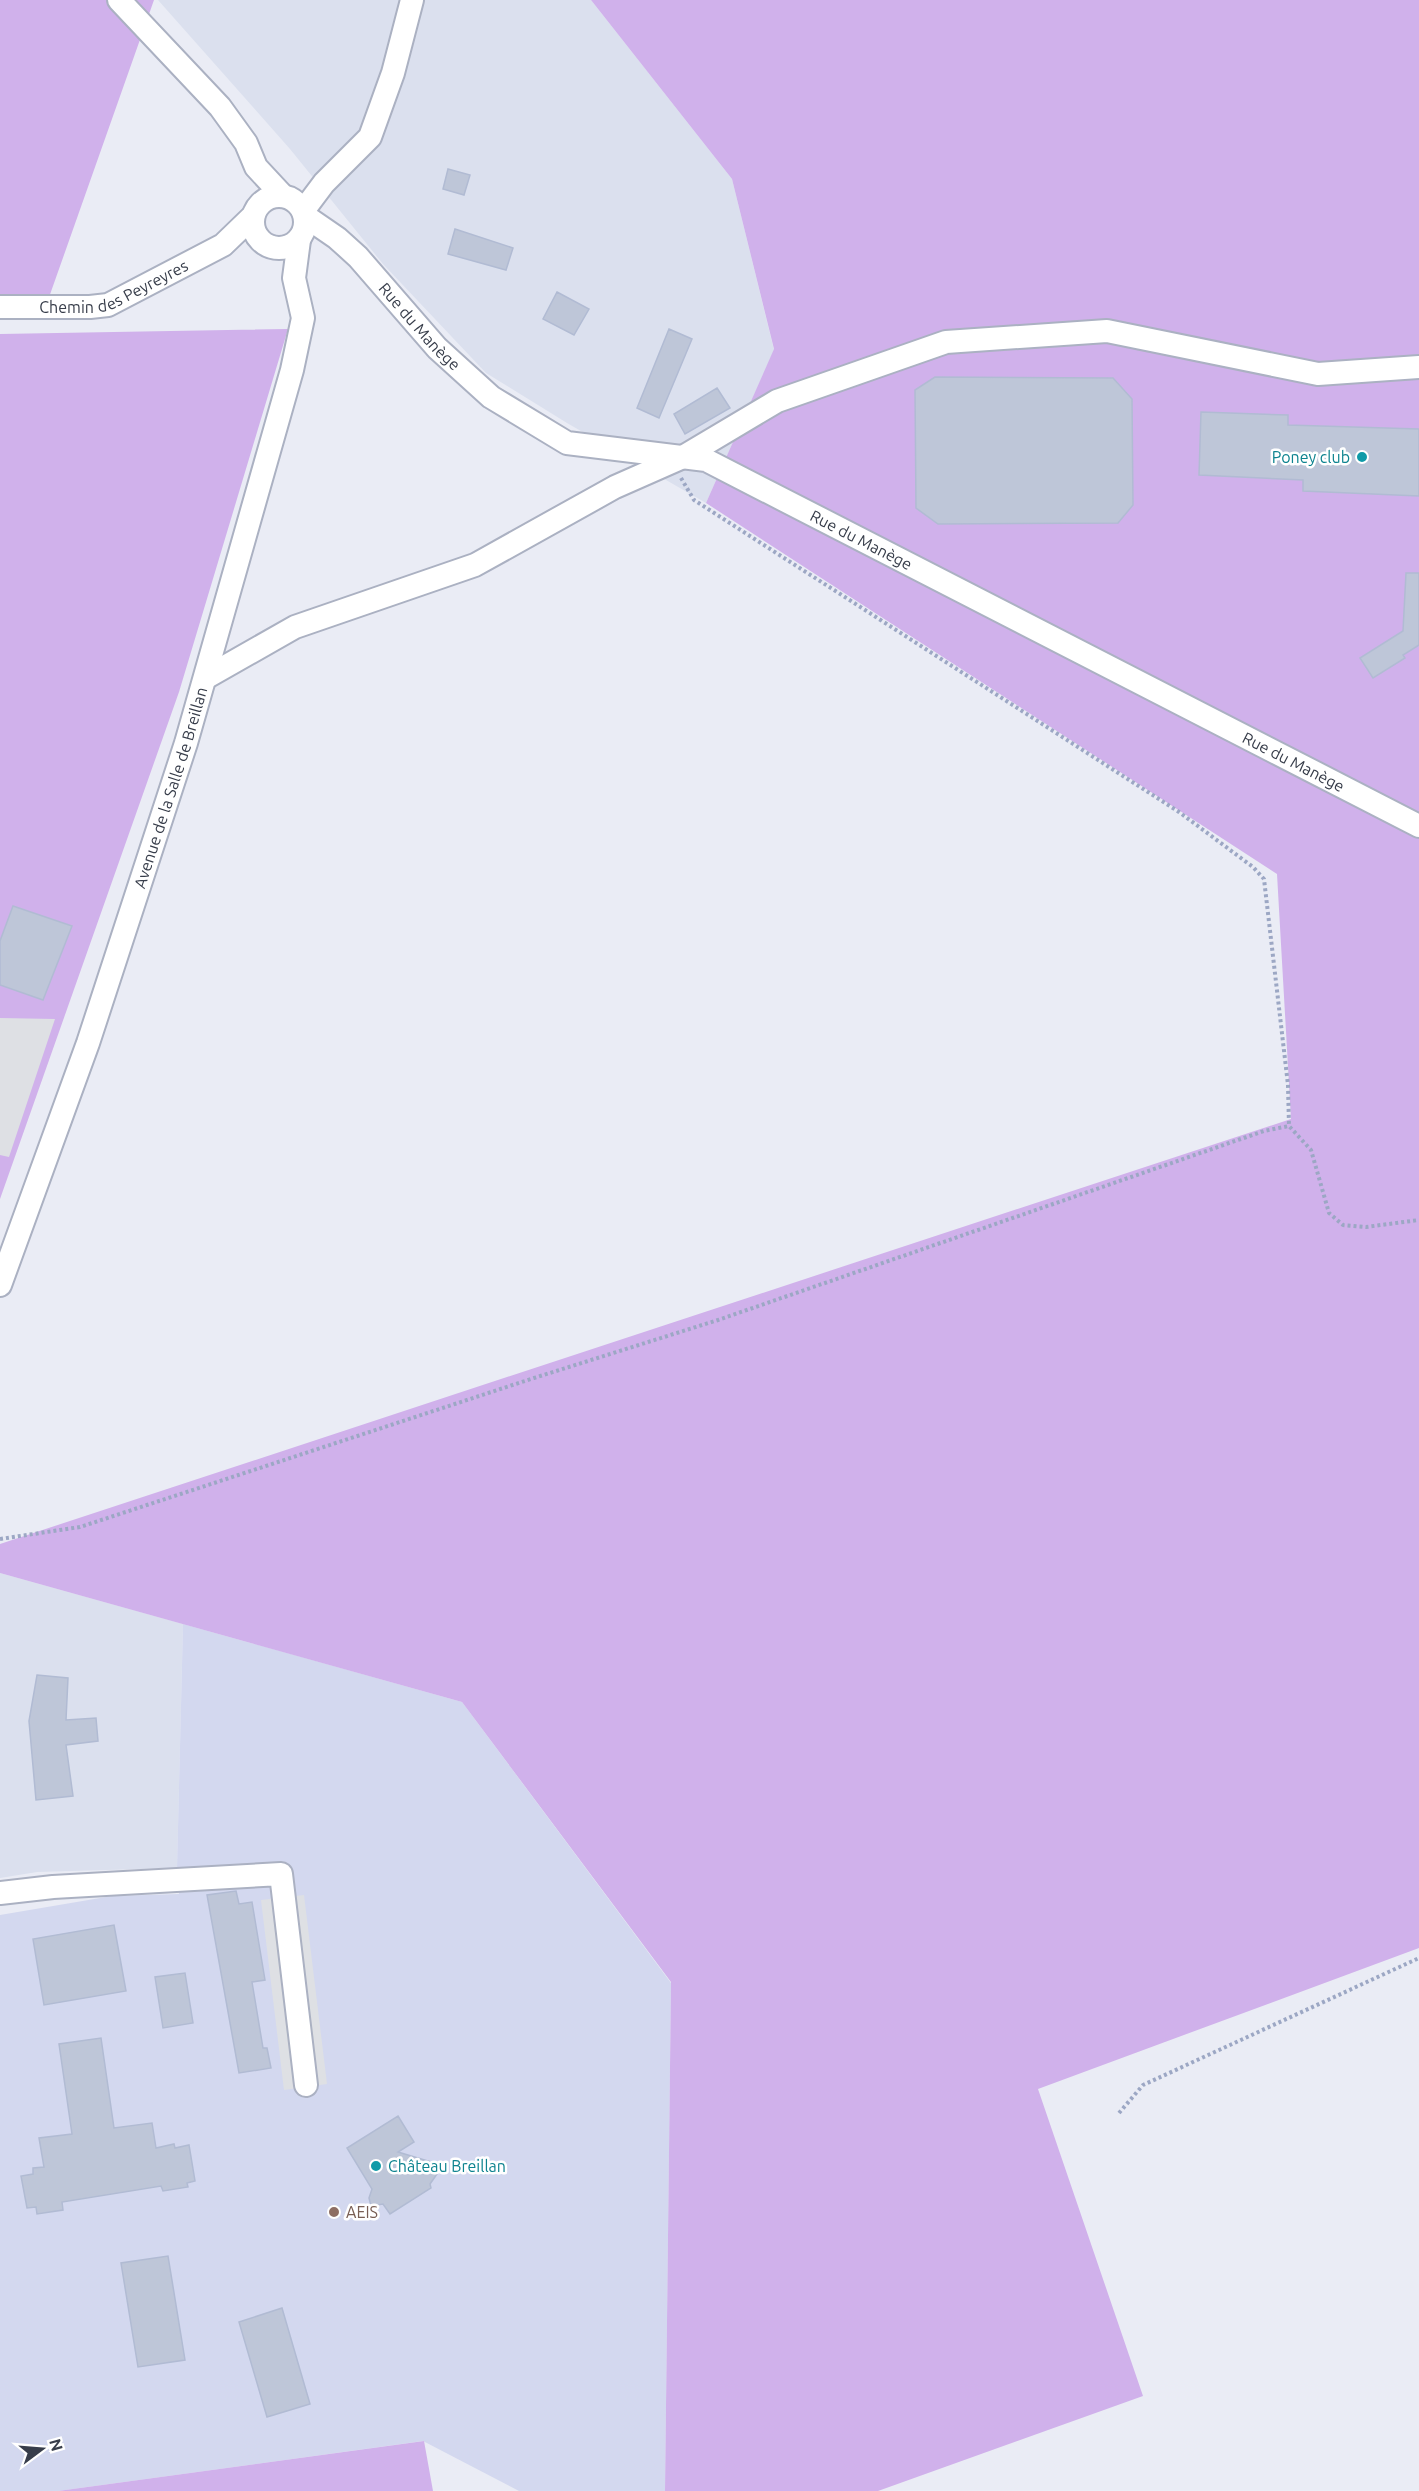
<svg xmlns="http://www.w3.org/2000/svg" width="1419" height="2491" font-family="Ubuntu,sans-serif">
	<style>
		.residential { fill: #dbe0ee }
		.education { fill: #d3d8ef }
		.green { fill: #d0b1eb }
		.parking { fill: #dee0e4 }
		.building { fill: #bec6d8; stroke: #b1bbd3; stroke-width: 1.5 }
		.lines { fill: none; stroke-linecap: round; stroke-linejoin: round }
		.minor-casing { stroke: #abb1c2; stroke-width: 26 }
		.path { stroke: #9ca7c4; stroke-width: 4; stroke-dasharray: 3 3; stroke-linecap: butt }
		.minor { stroke: #fff; stroke-width: 22 }
		.culture-dot { fill: #0f9aa8; stroke: #fff; stroke-width: 2 }
		.education-dot { fill: #8d6e63; stroke: #fff; stroke-width: 2 }
		.labels { text-anchor: middle; dominant-baseline: central; stroke-width: 5; stroke-linejoin: round; paint-order: stroke }
		.street-label { font-size: 16px; fill: #373d4a; stroke: #fff }
		.culture-label { font-size: 16px; fill: #0d838f; stroke: #fff; text-anchor: end }
		.education-label { font-size: 16px; fill: #785e54; stroke: #fff; text-anchor: start }
	</style>
	<rect width="100%" height="100%" fill="#eaecf5"/>
	<path class="residential" d="M 158,0 L 591,0 L 732,179 L 774,350 L 706,503 L 567,423 L 486,373 L 383,264 L 290,149 Z
		M 0,1573 L 183,1624 L 177,1868 L 37,1872 L 0,1878 Z"/>
	<path class="education" d="M 183,1624 L 462,1702 L 671,1983 L 665,2491 L 519,2491 L 423,2441 L 58,2491 L 0,2491 L 0,1915 L 112,1896 L 179,1894 L 177,1868 Z"/>
	<path class="green" d="M 0,0 L 154,0 L 47,303 L 0,303 Z
		M 591,0 L 1419,0 L 1419,1948 L 1038,2089 L 1143,2396 L 878,2491 L 665,2491 L 671,1982 L 462,1702 L 0,1573 L 0,1544 L 1291,1119 L 1277,874 L 706,503 L 774,349 L 732,179 Z
		M 288,329 L 179,692 L 0,1199 L 0,334 Z
		M 424,2441 L 433,2491 L 58,2491 Z"/>
	<path class="parking" d="M 0,1018 L 55,1019 L 9,1157 L 0,1155 Z
		M 304,1895 L 327,2084 L 284,2090 L 261,1900 Z"/>
	<path class="building" d="M 448,169 L 470,175 L 464,195 L 443,189 Z
		M 455,229 L 513,248 L 506,270 L 448,254 Z
		M 557,292 L 589,309 L 574,335 L 543,319 Z
		M 669,329 L 692,339 L 659,418 L 637,408 Z
		M 935,377 L 1113,378 L 1132,399 L 1133,505 L 1118,523 L 938,524 L 916,508 L 915,390 Z
		M 717,388 L 730,408 L 685,434 L 674,414 Z
		M 1201,412 L 1288,415 L 1288,425 L 1419,429 L 1419,496 L 1303,491 L 1303,480 L 1199,475 Z
		M 1406,573 L 1419,573 L 1419,645 L 1403,655 L 1405,658 L 1373,678 L 1360,658 L 1403,631 Z
		M 13,906 L 72,926 L 43,1000 L 0,985 L 0,941 Z
		M 37,1675 L 68,1678 L 66,1720 L 96,1718 L 98,1741 L 66,1745 L 73,1796 L 36,1800 L 29,1721 Z
		M 236,1891 L 239,1904 L 252,1902 L 265,1980 L 252,1982 L 263,2048 L 267,2048 L 271,2068 L 239,2073 L 207,1895 Z
		M 114,1925 L 126,1991 L 44,2005 L 33,1939 Z
		M 185,1973 L 193,2023 L 163,2028 L 155,1977 Z
		M 101,2038 L 114,2128 L 152,2123 L 156,2148 L 174,2144 L 175,2148 L 189,2145 L 195,2181 L 187,2183 L 188,2187 L 163,2191 L 161,2186 L 62,2202 L 63,2210 L 37,2214 L 36,2207 L 27,2208 L 21,2176 L 33,2174 L 33,2168 L 44,2167 L 39,2138 L 72,2134 L 59,2044 Z
		M 398,2116 L 414,2142 L 398,2152 L 431,2162 L 436,2167 L 437,2174 L 430,2184 L 431,2188 L 390,2214 L 383,2204 L 371,2206 L 369,2198 L 372,2189 L 347,2148 Z
		M 168,2256 L 185,2360 L 138,2367 L 121,2263 Z
		M 282,2308 L 310,2404 L 267,2417 L 239,2322 Z"/>
	<g class="lines">
		<defs>
			<g id="minor">
				<path d="M 119,0 L 220,107 L 246,143 L 256,167 L 283,196"/>
				<circle cx="279" cy="222" r="26"/>
				<path d="M 303,211 L 324,183 L 370,137 L 393,73 L 412,0"/>
				<path id="s1" d="M 305,216 L 337,238 L 358,257 L 437,348 L 491,397 L 567,443 L 706,460 L 1419,826"/>
				<path id="s2" d="M 0,307 L 90,307 L 108,305 L 223,245 L 253,216"/>
				<path d="M 207,677 L 295,627 L 475,565 L 615,487 L 683,457 L 777,401 L 946,342 L 1107,331 L 1318,374 L 1419,367"/>
				<path id="s3" d="M 0,1285 L 88,1043 L 186,743 L 292,370 L 303,318 L 294,278 L 299,240"/>
				<path d="M 0,1893 L 53,1887 L 281,1874 L 306,2085"/>
			</g>
		</defs>
		<use href="#minor" class="minor-casing"/>
		<path class="path" d="M 681,478 L 694,500 L 1179,812 L 1253,867 L 1264,879 L 1288,1085 L 1289,1126
			M 0,1539 L 80,1527 L 534,1378 L 718,1320 L 1264,1131 L 1289,1126 L 1311,1150 L 1329,1213 L 1343,1225 L 1366,1227 L 1419,1220
			M 1119,2113 L 1143,2085 L 1419,1958"/>
		<use href="#minor" class="minor"/>
	</g>
	<g class="culture-dot">
		<circle cx="1362" cy="457" r="6"/>
		<circle cx="376" cy="2166" r="6"/>
	</g>
	<circle class="education-dot" cx="334" cy="2212" r="6"/>
	<g class="labels">
		<g class="street-label">
			<text stroke="none"><textPath href="#s2" startOffset="118">Chemin des Peyreyres</textPath></text>
			<text stroke="none"><textPath href="#s1" startOffset="160">Rue du Manège</textPath></text>
			<text stroke="none"><textPath href="#s1" startOffset="664">Rue du Manège</textPath></text>
			<text stroke="none"><textPath href="#s1" startOffset="1150">Rue du Manège</textPath></text>
			<text stroke="none"><textPath href="#s3" startOffset="526">Avenue de la Salle de Breillan</textPath></text>
		</g>
		<g class="culture-label">
			<text x="1350" y="457">Poney club</text>
			<text x="388" y="2166" text-anchor="start">Château Breillan</text>
		</g>
		<g class="education-label">
			<text x="346" y="2212">AEIS</text>
		</g>
	</g>
	<g transform="translate(42 2449) rotate(74)" stroke="#ffffff" stroke-width="4.5" paint-order="stroke">
	<path d="M0-4.5L10 22L0 15L-10 22Z" fill="#373d4a"/>
	<text y="-9" font-size="16" font-weight="bold" text-anchor="middle" fill="#373d4a">N</text>
	</g>
</svg>
